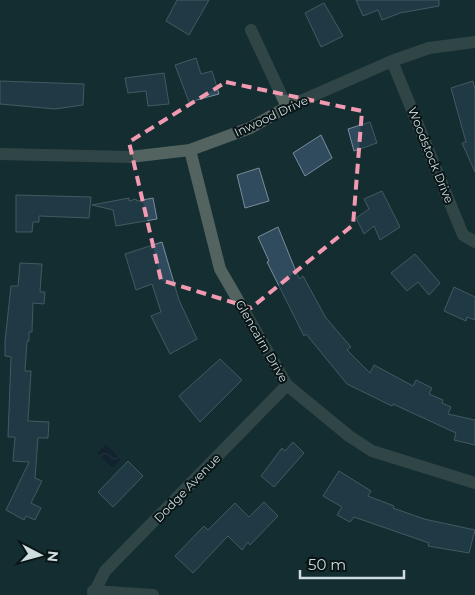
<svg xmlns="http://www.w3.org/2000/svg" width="475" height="595" font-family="Montserrat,sans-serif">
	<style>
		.water { fill: url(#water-waves) }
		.building { fill: #304b5e; stroke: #798d9c }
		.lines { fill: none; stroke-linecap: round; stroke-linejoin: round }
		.minor { stroke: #53635f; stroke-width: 12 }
		.marked { fill: none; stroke: #f19ab1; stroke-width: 4; stroke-dasharray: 10 6; stroke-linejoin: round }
		.labels { text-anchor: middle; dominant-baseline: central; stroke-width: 4; stroke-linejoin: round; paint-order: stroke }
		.street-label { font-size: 12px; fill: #cddcde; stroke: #091416 }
	</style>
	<defs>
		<pattern id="water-waves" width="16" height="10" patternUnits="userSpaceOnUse" patternTransform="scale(1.25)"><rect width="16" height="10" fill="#11172e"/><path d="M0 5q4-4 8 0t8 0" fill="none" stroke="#32384c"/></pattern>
	</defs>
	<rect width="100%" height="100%" fill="#142e32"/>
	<path class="water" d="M 106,444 L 121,460 L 112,468 L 97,453 Z"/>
	<path class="building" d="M 177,0 L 209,0 L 189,35 L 166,21 Z
		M 356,0 L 439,0 L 439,6 L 400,13 L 382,20 L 378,10 L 363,16 Z
		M 324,3 L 343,36 L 321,47 L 305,13 Z
		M 196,58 L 201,74 L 212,71 L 219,94 L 189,102 L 175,65 Z
		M 164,73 L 169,104 L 148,106 L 146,91 L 128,93 L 125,78 Z
		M 0,81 L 84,84 L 83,105 L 55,109 L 0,104 Z
		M 473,81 L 475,90 L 475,172 L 462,143 L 466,142 L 451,88 Z
		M 370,122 L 377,143 L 354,151 L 348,129 Z
		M 321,135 L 332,158 L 305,176 L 293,153 Z
		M 259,168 L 269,201 L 245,208 L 237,175 Z
		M 382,191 L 400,227 L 380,240 L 374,226 L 364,234 L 356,218 L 369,209 L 364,199 Z
		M 16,195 L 91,197 L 89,218 L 39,216 L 39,222 L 33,222 L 32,232 L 16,232 Z
		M 129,198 L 129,201 L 136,199 L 137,201 L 153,198 L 157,219 L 116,226 L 113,210 L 92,205 Z
		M 278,227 L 299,279 L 303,276 L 326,318 L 351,347 L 347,350 L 370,373 L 374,365 L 413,386 L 416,380 L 432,388 L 429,394 L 443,400 L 442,403 L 451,407 L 448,414 L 475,420 L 475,445 L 454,440 L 456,433 L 393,404 L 392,406 L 347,384 L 306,334 L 304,336 L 267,262 L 269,261 L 258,237 Z
		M 162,242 L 179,300 L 197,339 L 170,354 L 151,316 L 161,312 L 152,284 L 136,290 L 125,254 Z
		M 415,254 L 440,283 L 429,295 L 418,282 L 407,291 L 391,273 Z
		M 20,263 L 42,264 L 40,292 L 45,292 L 44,304 L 33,303 L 32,332 L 29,332 L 29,341 L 27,341 L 25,371 L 31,371 L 28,421 L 49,422 L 48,438 L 38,438 L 35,478 L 42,481 L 31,503 L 41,508 L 35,520 L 26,516 L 24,520 L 6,510 L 29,462 L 13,461 L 15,437 L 8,437 L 11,357 L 5,356 L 5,341 L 11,286 L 18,286 Z
		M 454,287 L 475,297 L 475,320 L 467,317 L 466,321 L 444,311 Z
		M 220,359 L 242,380 L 200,422 L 179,396 Z
		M 293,442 L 304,453 L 274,487 L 261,476 L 282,448 L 285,451 Z
		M 128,461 L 143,476 L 113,507 L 98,492 Z
		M 339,471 L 371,491 L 368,496 L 394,506 L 393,508 L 424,519 L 475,530 L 469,553 L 428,546 L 429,543 L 354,517 L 350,522 L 337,515 L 342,507 L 323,496 Z
		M 264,502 L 278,516 L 250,545 L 248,542 L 242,550 L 228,536 L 193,573 L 175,556 L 204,526 L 208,530 L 235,503 L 249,517 Z"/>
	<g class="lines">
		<path class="minor" d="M 251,30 L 287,107
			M 392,61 L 463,235 L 475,242
			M 190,150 L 220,269 L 287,385 L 349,436 L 372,451 L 475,483
			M 0,154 L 130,157 L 190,150 L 250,128 L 287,107 L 392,61 L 429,48 L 475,42
			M 93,591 L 153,595
			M 93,595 L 105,571 L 287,385"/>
	</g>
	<path d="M0 0H475V595H0ZM 226,82 L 362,111 L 353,225 L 251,308 L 161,280 L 129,142 Z" fill="#142e32" fill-opacity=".55" fill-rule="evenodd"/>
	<path class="marked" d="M 226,82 L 362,111 L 353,225 L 251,308 L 161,280 L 129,142 Z"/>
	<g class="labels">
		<g class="street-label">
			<text transform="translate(271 116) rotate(-25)">Inwood Drive</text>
			<text transform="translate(431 155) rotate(68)">Woodstock Drive</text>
			<text transform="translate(262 341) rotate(60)">Glencairn Drive</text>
			<text transform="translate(187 488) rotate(-46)">Dodge Avenue</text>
		</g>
	</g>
	<g transform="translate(40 555) rotate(96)" stroke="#091416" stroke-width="4" paint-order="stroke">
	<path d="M0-4L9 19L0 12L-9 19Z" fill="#cddcde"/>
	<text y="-8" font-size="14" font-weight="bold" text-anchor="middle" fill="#cddcde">N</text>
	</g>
	<path d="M300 570v8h104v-8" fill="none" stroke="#cddcde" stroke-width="2.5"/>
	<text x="308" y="570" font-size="15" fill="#cddcde" stroke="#091416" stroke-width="4" paint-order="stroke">50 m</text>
</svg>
